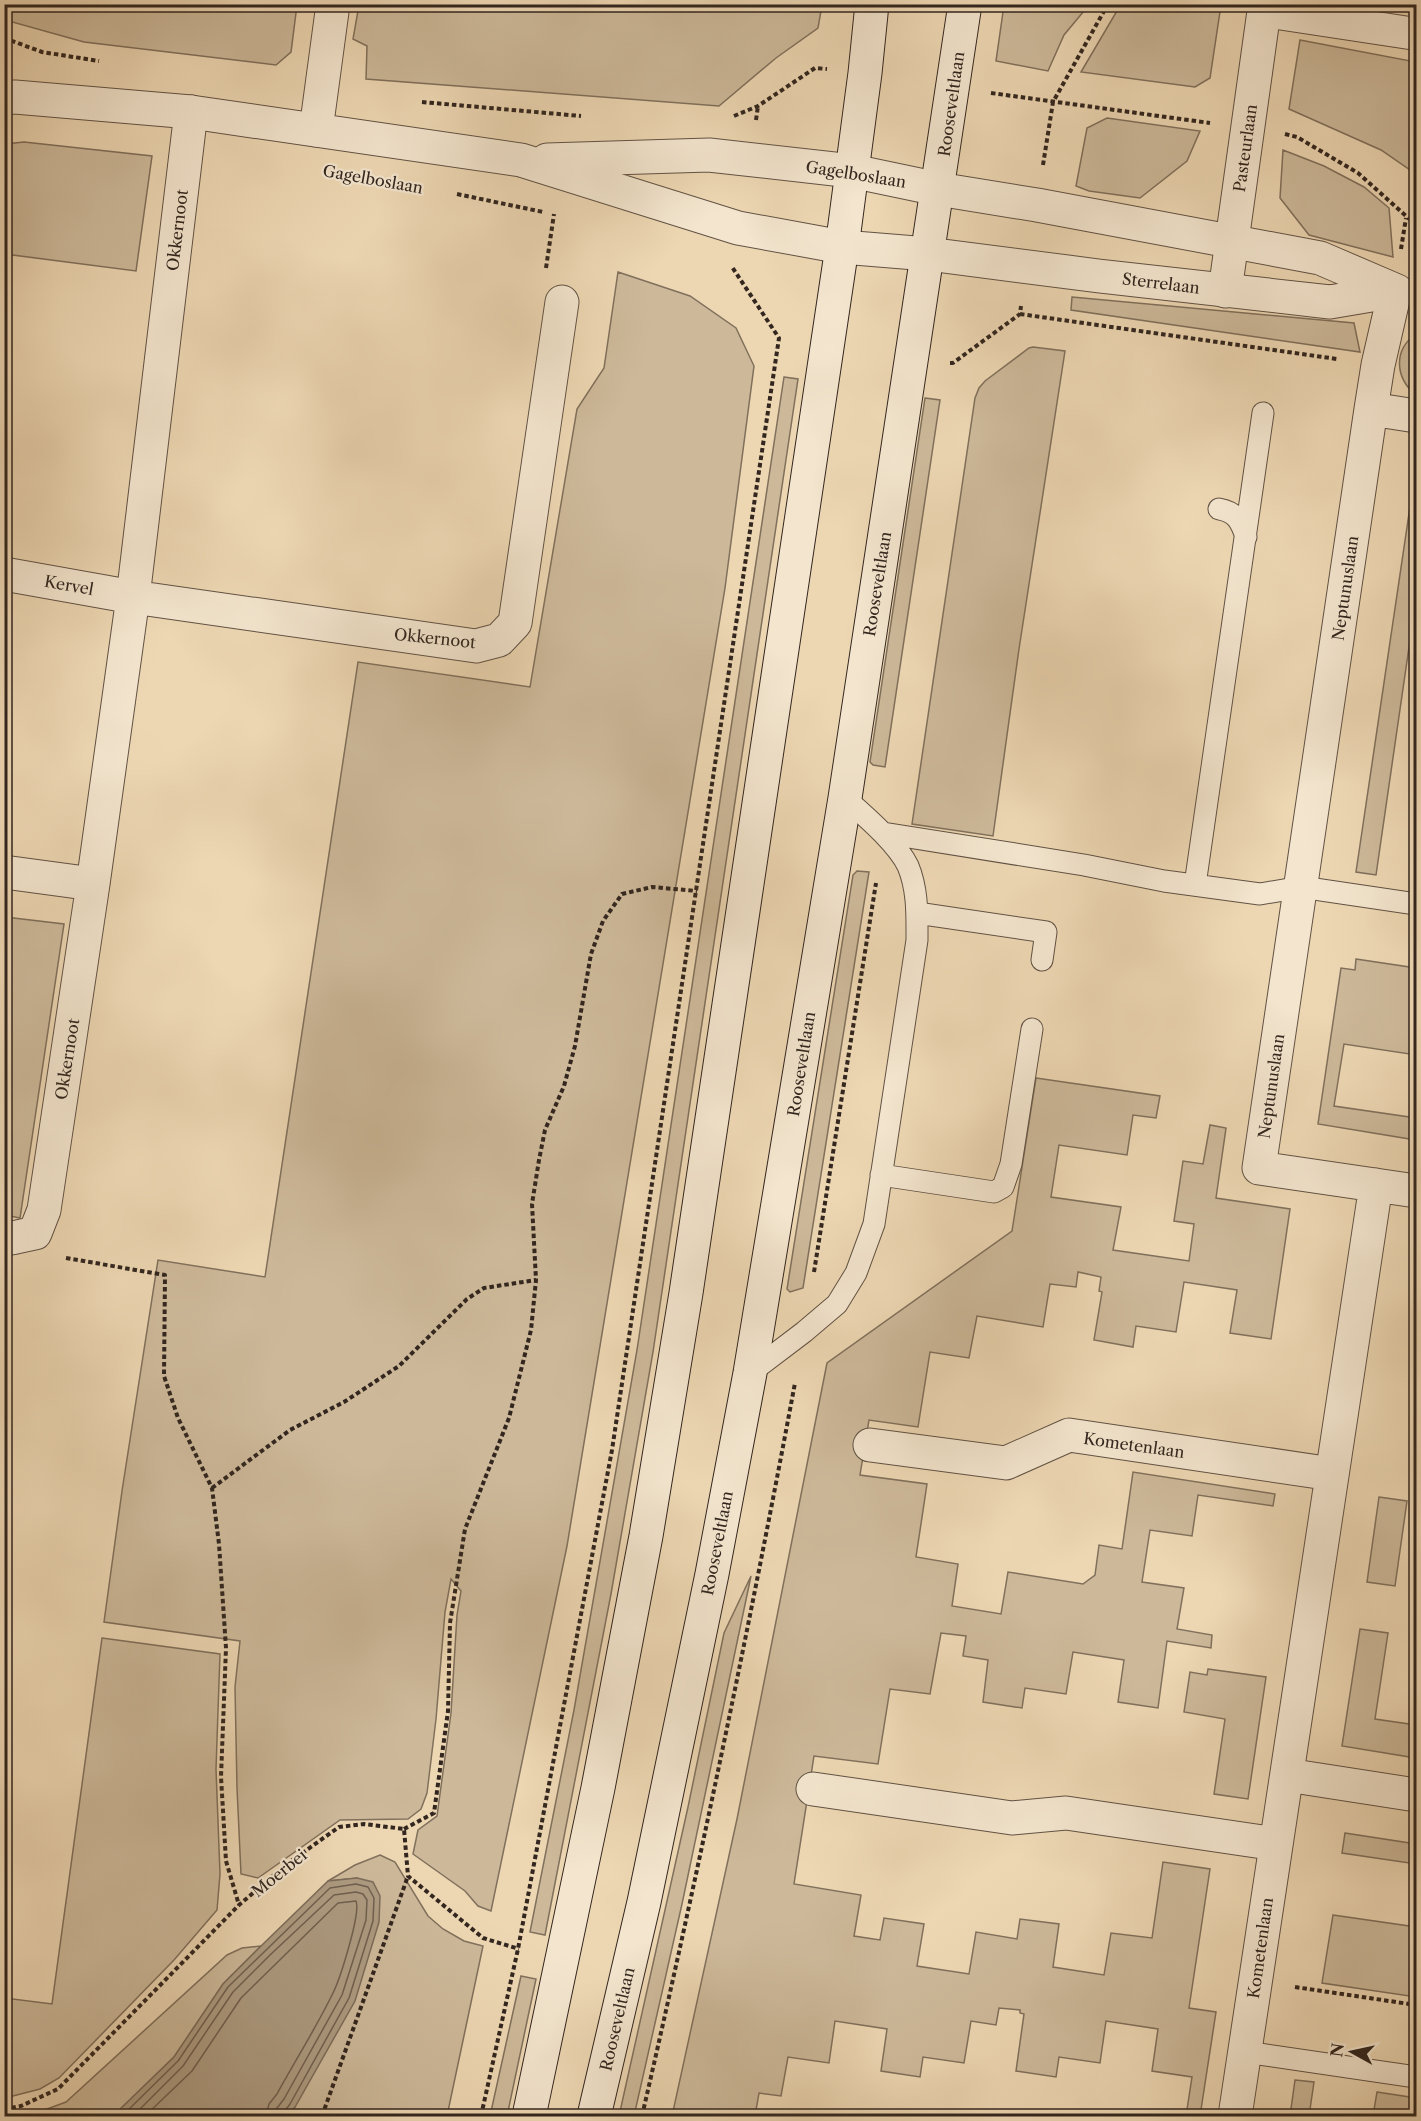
<svg xmlns="http://www.w3.org/2000/svg" width="1421" height="2121" font-family="'Libre Caslon Text',serif">
	<style>
		.green { fill: #cdb99a; stroke: #80705c; stroke-width: 1.5 }
		.water { fill: #ad9b81; stroke: #7c6c5a; stroke-width: 1.5 }
		.lines { fill: none; stroke-linecap: round; stroke-linejoin: round }
		.shore { stroke: #706050; stroke-width: 1.5 }
		.service-casing { stroke: #615244; stroke-width: 23 }
		.pedestrian-casing { stroke: #615244; stroke-width: 34 }
		.minor-casing { stroke: #615244; stroke-width: 35 }
		.tertiary-casing { stroke: #615244; stroke-width: 35 }
		.secondary-casing { stroke: #32261f; stroke-width: 35 }
		.path { stroke: #32261f; stroke-width: 4; stroke-dasharray: 4.5 3; stroke-linecap: butt }
		.service { stroke: #f3e5ce; stroke-width: 21 }
		.pedestrian { stroke: #f3e5ce; stroke-width: 32 }
		.minor { stroke: #f3e5ce; stroke-width: 33 }
		.tertiary { stroke: #f3e5ce; stroke-width: 33 }
		.secondary { stroke: #f3e5ce; stroke-width: 33 }
		.labels { text-anchor: middle; dominant-baseline: central; stroke-width: 4.5; stroke-linejoin: round; paint-order: stroke }
		.street-label { font-size: 16px; fill: #32261f; stroke: #f3e5ce }
	</style>
	<rect width="100%" height="100%" fill="#edd7b3"/>
	<filter id="stains"><feTurbulence type="fractalNoise" baseFrequency=".00333" numOctaves="4"/><feColorMatrix values="0 0 0 0 .2 0 0 0 0 .09 0 0 0 0 .02 0 0 0 .5 -.17"/></filter>
	<radialGradient id="worn" r=".72"><stop offset=".6" stop-color="#630" stop-opacity="0"/><stop offset="1" stop-color="#630" stop-opacity=".3"/></radialGradient>
	<path class="green" d="M 1121,4 L 1221,5 L 1210,78 L 1195,87 L 1081,72 Z
		M 4,5 L 5,4 L 297,5 L 291,52 L 276,65 L 84,42 L 5,20 Z
		M 359,5 L 359,4 L 822,5 L 818,28 L 776,58 L 719,106 L 366,79 L 367,46 L 353,39 Z
		M 1004,5 L 1004,4 L 1089,5 L 1064,35 L 1048,71 L 996,61 Z
		M 1300,40 L 1416,62 L 1416,174 L 1381,150 L 1289,109 Z
		M 1107,118 L 1200,131 L 1187,161 L 1140,198 L 1089,191 L 1076,186 L 1087,128 Z
		M 24,142 L 152,156 L 136,271 L 5,254 L 5,144 Z
		M 1283,150 L 1324,166 L 1364,187 L 1389,208 L 1393,257 L 1309,235 L 1280,198 Z
		M 618,272 L 690,296 L 736,328 L 754,366 L 725,588 L 567,1546 L 491,1911 L 478,1906 L 465,1891 L 413,1854 L 418,1830 L 437,1816 L 451,1713 L 457,1615 L 461,1591 L 451,1579 L 445,1612 L 436,1719 L 427,1793 L 421,1809 L 408,1819 L 340,1820 L 258,1878 L 241,1874 L 237,1788 L 235,1687 L 240,1641 L 104,1622 L 122,1491 L 158,1260 L 265,1277 L 358,662 L 530,687 L 577,409 L 604,368 Z
		M 1072,297 L 1354,323 L 1360,352 L 1071,310 Z
		M 1416,334 L 1416,395 C 1395,378 1393,350 1416,334 Z
		M 1033,347 L 1065,351 L 1019,649 C 1010,711 1002,775 993,836 L 912,824 L 975,398 L 979,388 L 985,381 L 1029,348 Z
		M 784,377 L 798,379 L 653,1352 L 611,1594 L 545,1935 L 530,1932 L 574,1710 L 637,1350 Z
		M 925,398 L 940,400 L 885,767 L 873,765 L 870,762 Z
		M 1415,473 L 1416,473 L 1416,599 L 1376,875 L 1356,872 Z
		M 857,871 L 869,872 L 803,1288 L 790,1292 L 787,1289 L 853,875 Z
		M 5,917 L 64,924 L 20,1218 L 5,1215 Z
		M 1356,959 L 1416,968 L 1416,1055 L 1344,1044 L 1334,1106 L 1416,1118 L 1416,1140 L 1318,1124 L 1341,968 L 1355,970 Z
		M 1036,1078 L 1160,1096 L 1156,1118 L 1133,1115 L 1127,1155 L 1059,1145 L 1051,1197 L 1121,1207 L 1113,1250 L 1189,1261 L 1194,1224 L 1174,1221 L 1183,1161 L 1203,1164 L 1210,1125 L 1226,1128 L 1216,1198 L 1290,1209 L 1271,1339 L 1230,1333 L 1237,1290 L 1184,1282 L 1176,1332 L 1136,1326 L 1133,1347 L 1094,1340 L 1102,1292 L 1099,1291 L 1101,1277 L 1078,1272 L 1076,1287 L 1050,1284 L 1043,1327 L 977,1316 L 969,1358 L 930,1352 L 918,1427 L 869,1420 L 860,1475 L 927,1484 L 916,1557 L 958,1564 L 952,1606 L 1001,1614 L 1008,1572 L 1083,1584 L 1095,1575 L 1099,1545 L 1122,1549 L 1133,1472 L 1275,1494 L 1273,1506 L 1198,1495 L 1192,1536 L 1150,1530 L 1142,1582 L 1184,1588 L 1177,1629 L 1212,1635 L 1211,1648 L 1167,1641 L 1158,1708 L 1118,1702 L 1124,1660 L 1073,1652 L 1066,1694 L 1025,1688 L 1022,1708 L 983,1702 L 988,1660 L 963,1656 L 966,1636 L 941,1633 L 930,1694 L 890,1689 L 878,1764 L 814,1756 L 794,1884 L 861,1895 L 854,1936 L 880,1940 L 884,1918 L 924,1924 L 917,1966 L 969,1974 L 976,1932 L 1017,1939 L 1020,1919 L 1059,1924 L 1053,1967 L 1104,1975 L 1111,1933 L 1152,1938 L 1163,1862 L 1210,1869 L 1189,2008 L 1216,2012 L 1200,2116 L 1186,2116 L 1192,2077 L 1152,2071 L 1158,2029 L 1106,2021 L 1100,2063 L 1059,2057 L 1056,2077 L 1016,2071 L 1024,2014 L 1020,2013 L 1020,2010 L 999,2008 L 996,2025 L 971,2021 L 964,2063 L 923,2057 L 920,2077 L 881,2071 L 887,2029 L 835,2021 L 829,2063 L 788,2057 L 781,2096 L 759,2093 L 755,2116 L 672,2116 L 737,1819 L 827,1363 L 1012,1231 Z
		M 1379,1497 L 1407,1501 L 1395,1586 L 1367,1582 Z
		M 751,1576 L 682,1904 L 634,2116 L 619,2116 L 688,1807 L 724,1633 Z
		M 1360,1629 L 1388,1633 L 1375,1719 L 1416,1725 L 1416,1758 L 1342,1746 Z
		M 102,1638 L 220,1654 L 216,1769 L 220,1874 L 217,1910 L 174,1960 L 59,2078 L 40,2089 L 5,2098 L 5,1998 L 52,2004 Z
		M 1208,1669 L 1266,1677 L 1248,1799 L 1214,1794 L 1225,1719 L 1184,1712 L 1190,1672 L 1207,1675 Z
		M 1345,1833 L 1416,1844 L 1416,1864 L 1342,1853 Z
		M 380,1855 L 395,1862 L 428,1916 L 443,1929 L 464,1941 L 483,1946 L 447,2116 L 287,2116 L 295,2107 L 357,1878 L 328,1881 L 355,1865 Z
		M 1333,1915 L 1416,1927 L 1416,1997 L 1322,1983 Z
		M 261,1946 L 223,1984 L 174,2057 L 113,2116 L 28,2116 L 66,2102 L 227,1955 L 242,1948 Z
		M 521,1976 L 536,1979 L 507,2116 L 490,2116 Z
		M 1295,2080 L 1314,2082 L 1309,2116 L 1290,2116 Z
		M 1377,2092 L 1416,2098 L 1416,2116 L 1373,2116 Z"/>
	<path class="water" d="M 357,1878 L 373,1882 L 380,1896 L 379,1922 L 355,2001 L 295,2107 L 287,2116 L 113,2116 L 174,2057 L 223,1984 L 261,1946 L 328,1881 Z"/>
	<g class="lines">
		<path class="shore" d="M 122,2116 L 178,2061 L 228,1987 L 330,1888 L 356,1884 L 368,1887 L 374,1898 L 373,1921 L 349,1998 L 290,2104 L 284,2112 L 283,2116
			M 133,2116 L 183,2066 L 233,1992 L 270,1955 L 334,1895 L 356,1892 L 363,1894 L 367,1900 L 366,1920 L 342,1995 L 284,2099 L 277,2108 L 275,2116
			M 145,2116 L 192,2071 L 241,1998 L 338,1903 L 356,1901 C 361,1913 340,1979 333,1993 C 316,2028 295,2061 277,2094 L 269,2104 L 266,2116"/>
		<defs>
			<path id="service" d="M 1219,509 C 1236,512 1241,521 1246,537
				M 883,833 L 1084,865 L 1164,881 L 1260,894 L 1301,887 L 1416,904
				M 1195,885 L 1263,413
				M 917,913 L 1046,932 L 1042,960
				M 881,1175 L 994,1192 L 1003,1187 L 1011,1164 L 1032,1029
				M 750,1373 L 804,1332 L 837,1304 L 856,1273 L 874,1224 L 917,940 C 917,915 918,890 908,866 C 897,843 864,815 845,798
				M 1245,2052 L 1416,2077"/>
			<path id="pedestrian" d="M 1264,11 L 1416,34"/>
			<path id="minor" d="M 316,130 L 333,4
				M 1225,291 L 1265,4
				M 1395,291 L 1378,365 L 1371,409 L 1259,1168 L 1416,1191
				M 1371,409 L 1416,416
				M 4,574 L 133,597 L 476,646 L 499,640 L 515,623 L 562,302
				M 4,872 L 93,884 L 133,597 L 191,112
				M 4,1237 L 12,1238 L 35,1233 L 44,1210 L 93,884
				M 870,1445 L 1006,1463 L 1069,1435 L 1332,1474
				M 1287,1775 L 1416,1795
				M 813,1789 L 1012,1818 L 1066,1813 L 1276,1844
				M 1235,2116 L 1376,1185"/>
			<path id="tertiary" d="M 4,98 L 15,97 L 191,112 L 521,160 L 738,228 L 842,247 L 928,254 L 1099,276 L 1330,302 L 1395,291
				M 547,160 L 709,155 L 852,171 L 938,189 L 1037,205 L 1320,258 L 1397,291"/>
			<path id="secondary" d="M 529,2116 L 598,1788 L 646,1536 L 686,1293 L 842,247 L 865,73 L 872,4
				M 594,2116 L 644,1902 L 712,1574 L 750,1373 L 845,798 L 965,4"/>
		</defs>
		<use href="#service" class="service-casing"/>
		<use href="#pedestrian" class="pedestrian-casing"/>
		<use href="#minor" class="minor-casing"/>
		<use href="#tertiary" class="tertiary-casing"/>
		<use href="#secondary" class="secondary-casing"/>
		<path class="path" d="M 4,38 L 42,52 L 99,61
			M 991,93 L 1210,123
			M 422,102 L 581,116
			M 734,116 L 758,106 L 815,68 L 827,69
			M 756,120 L 758,106
			M 1285,134 L 1297,137 L 1358,173 L 1416,225
			M 1043,165 L 1053,102 L 1108,4
			M 457,194 L 543,212
			M 1401,249 L 1406,218
			M 546,268 L 554,214
			M 1020,314 L 1337,359
			M 950,363 L 953,363 L 1020,314 L 1021,306
			M 66,1258 L 165,1275 L 164,1376 L 178,1418 L 212,1488 L 219,1544 L 226,1648 L 221,1777 L 226,1861 L 239,1905
			M 814,1272 L 876,883
			M 212,1488 L 290,1430 L 344,1402 L 399,1366 L 467,1299 L 484,1288 L 536,1280
			M 404,1829 L 434,1813 L 448,1711 L 450,1623 L 465,1529 L 509,1418 L 531,1330 L 536,1280 L 532,1204 L 539,1160 L 545,1130 L 564,1086 L 575,1046 L 591,954 L 603,921 L 622,894 L 652,887 L 697,891
			M 1295,1987 L 1416,2005
			M 4,2109 L 21,2106 L 58,2089 L 239,1905 L 287,1864 L 339,1827 L 364,1824 L 404,1829 L 408,1876 L 483,1938 L 519,1949
			M 322,2116 L 408,1876
			M 481,2116 L 518,1949 L 612,1450 L 779,338 L 732,267
			M 642,2116 C 698,1873 749,1629 795,1383"/>
		<use href="#service" class="service"/>
		<use href="#pedestrian" class="pedestrian"/>
		<use href="#minor" class="minor"/>
		<use href="#tertiary" class="tertiary"/>
		<use href="#secondary" class="secondary"/>
	</g>
	<g class="labels">
		<g class="street-label">
			<text transform="translate(951 104) rotate(-82)">Rooseveltlaan</text>
			<text transform="translate(1245 148) rotate(-82)">Pasteurlaan</text>
			<text transform="translate(856 174) rotate(9)">Gagelboslaan</text>
			<text transform="translate(373 179) rotate(10)">Gagelboslaan</text>
			<text transform="translate(177 230) rotate(-83)">Okkernoot</text>
			<text transform="translate(1161 283) rotate(7)">Sterrelaan</text>
			<text transform="translate(877 584) rotate(-81)">Rooseveltlaan</text>
			<text transform="translate(69 585) rotate(10)">Kervel</text>
			<text transform="translate(1345 588) rotate(-82)">Neptunuslaan</text>
			<text transform="translate(435 638) rotate(6)">Okkernoot</text>
			<text transform="translate(67 1059) rotate(-81)">Okkernoot</text>
			<text transform="translate(801 1064) rotate(-81)">Rooseveltlaan</text>
			<text transform="translate(1271 1086) rotate(-82)">Neptunuslaan</text>
			<text transform="translate(1134 1445) rotate(8)">Kometenlaan</text>
			<text transform="translate(717 1543) rotate(-79)">Rooseveltlaan</text>
			<text transform="translate(279 1873) rotate(-39)">Moerbei</text>
			<text transform="translate(1260 1948) rotate(-82)">Kometenlaan</text>
			<text transform="translate(617 2019) rotate(-77)">Rooseveltlaan</text>
		</g>
	</g>
	<rect width="1421" height="2121" fill="none" stroke="#edd7b3" stroke-width="24"/>
	<rect x="6" y="6" width="1409" height="2109" fill="none" stroke="#32261f" stroke-width="3"/>
	<rect x="12" y="12" width="1397" height="2097" fill="none" stroke="#32261f" stroke-width="1.5"/>
	<g transform="translate(1352 2052) rotate(278)" stroke="#f3e5ce" stroke-width="4.5" paint-order="stroke">
	<path d="M0-4.5L10 22L0 15L-10 22Z" fill="#32261f"/>
	<text y="-9" font-size="16" font-weight="bold" text-anchor="middle" fill="#32261f">N</text>
	</g>
	<rect width="100%" height="100%" filter="url(#stains)"/>
	<rect width="100%" height="100%" fill="url(#worn)"/>
</svg>
